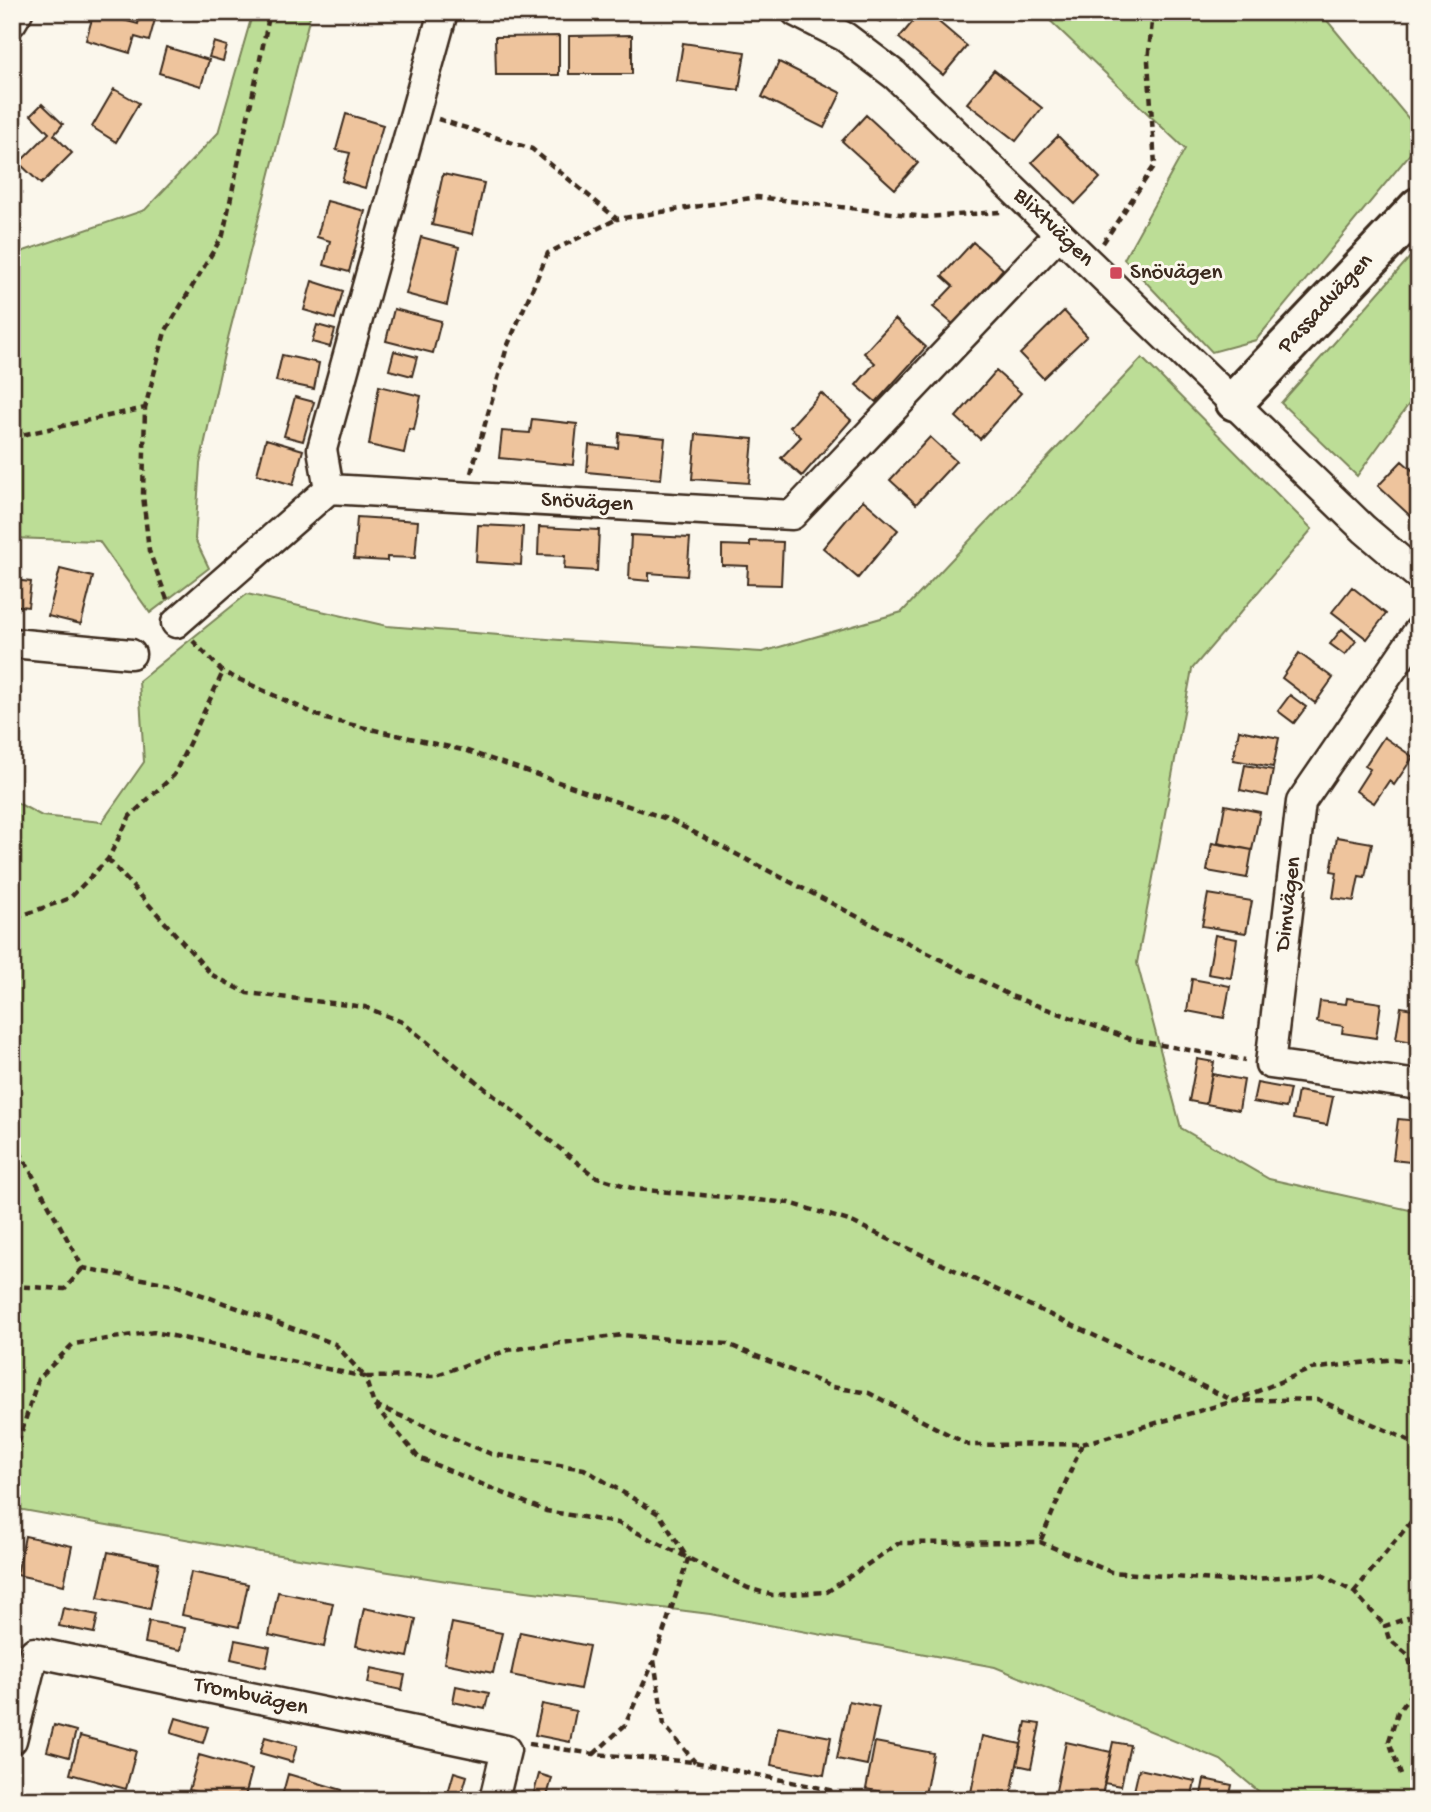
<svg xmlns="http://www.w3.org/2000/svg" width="1431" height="1812" font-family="'Gochi Hand',sans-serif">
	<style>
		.green { fill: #bcdd96; stroke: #7c845a; stroke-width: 2 }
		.building { fill: #eec49d; stroke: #3b2a1e; stroke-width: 2 }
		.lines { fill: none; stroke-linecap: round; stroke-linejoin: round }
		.street-casing { stroke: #3b2a1e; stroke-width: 33 }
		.secondary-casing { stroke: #3b2a1e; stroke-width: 44 }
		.path { stroke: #3b2a1e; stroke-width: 4.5; stroke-dasharray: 7 5; stroke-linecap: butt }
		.street { stroke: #fbf7ec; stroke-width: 28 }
		.secondary { stroke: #fbf7ec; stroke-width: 38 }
		.poi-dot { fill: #d1495b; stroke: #fbf7ec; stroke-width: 2.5 }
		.labels { text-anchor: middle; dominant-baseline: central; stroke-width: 6; stroke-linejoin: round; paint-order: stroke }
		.street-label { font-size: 23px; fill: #3b2a1e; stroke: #fbf7ec }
		.poi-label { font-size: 23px; fill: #3b2a1e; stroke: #fbf7ec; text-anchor: start }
	</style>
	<rect width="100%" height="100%" fill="#fbf7ec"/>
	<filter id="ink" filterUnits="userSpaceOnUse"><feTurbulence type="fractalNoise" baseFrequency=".0143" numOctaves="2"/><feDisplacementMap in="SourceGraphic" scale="14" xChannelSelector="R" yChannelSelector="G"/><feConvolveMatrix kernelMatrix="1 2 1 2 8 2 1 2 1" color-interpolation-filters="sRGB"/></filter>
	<g filter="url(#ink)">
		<path class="green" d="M 253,12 L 311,12 L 224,354 L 200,464 L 195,539 L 209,568 L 150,613 L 99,541 L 12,538 L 12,255 L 145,210 L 218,133 Z
			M 1041,12 L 1320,12 L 1419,131 L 1419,143 L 1256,340 L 1212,352 L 1124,259 L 1185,149 Z
			M 1419,247 L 1419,390 L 1357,476 L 1281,403 Z
			M 1142,358 L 1312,529 L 1192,669 L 1137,963 L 1181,1128 L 1269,1179 L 1419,1212 L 1419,1800 L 1269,1800 L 1221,1760 L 995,1667 L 710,1614 L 447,1581 L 247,1550 L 12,1508 L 12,800 L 42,816 L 102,822 L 144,762 L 139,681 L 247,594 L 387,626 L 560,640 L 762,652 L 902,612 Z"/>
		<path class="building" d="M 94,12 L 138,24 L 141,12 L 157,12 L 149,41 L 135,37 L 130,53 L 86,40 Z
			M 860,12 L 886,12 L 881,22 Z
			M 921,12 L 927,12 L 967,46 L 943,75 L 899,38 Z
			M 632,35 L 632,74 L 569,74 L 569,36 Z
			M 559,36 L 559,75 L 496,75 L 495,37 Z
			M 214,42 L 227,46 L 223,61 L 209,57 Z
			M 683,43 L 745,52 L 739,90 L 677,81 Z
			M 166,47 L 209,60 L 201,86 L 159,73 Z
			M 779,62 L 841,93 L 824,128 L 762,97 Z
			M 994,70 L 1042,108 L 1016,141 L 967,103 Z
			M 114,89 L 139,103 L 116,142 L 92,127 Z
			M 42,104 L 63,124 L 54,135 L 72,153 L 41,184 L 19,163 L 49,133 L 31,115 Z
			M 346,114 L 383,125 L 365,188 L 342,181 L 350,153 L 336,150 Z
			M 866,115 L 918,163 L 895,189 L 842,141 Z
			M 1058,136 L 1100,178 L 1075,204 L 1032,162 Z
			M 443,174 L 484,183 L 473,234 L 432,225 Z
			M 327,201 L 365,211 L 349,272 L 324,265 L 330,241 L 317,237 Z
			M 421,237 L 459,247 L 447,305 L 406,294 Z
			M 973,242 L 1003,269 L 954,325 L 933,307 L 953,286 L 942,276 Z
			M 312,281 L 343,291 L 335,319 L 304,310 Z
			M 394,309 L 441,321 L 433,353 L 386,341 Z
			M 1064,311 L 1087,336 L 1043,378 L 1020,354 Z
			M 895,319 L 926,347 L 876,402 L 856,385 L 875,363 L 864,353 Z
			M 317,325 L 335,330 L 330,347 L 312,342 Z
			M 394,351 L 417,357 L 412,376 L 389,370 Z
			M 282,355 L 319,363 L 314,389 L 276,381 Z
			M 996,371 L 1021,393 L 980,439 L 956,417 Z
			M 379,386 L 421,396 L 414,430 L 409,429 L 404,453 L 369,445 Z
			M 821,393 L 851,420 L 802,476 L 781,458 L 801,437 L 790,427 Z
			M 295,397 L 314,402 L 303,441 L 284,436 Z
			M 532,419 L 577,424 L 573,465 L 499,458 L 502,431 L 530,433 Z
			M 619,433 L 665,438 L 661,479 L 587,472 L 589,445 L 618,448 Z
			M 696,434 L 753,439 L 749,483 L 692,479 Z
			M 930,437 L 956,461 L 916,504 L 890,480 Z
			M 266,439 L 303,450 L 293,485 L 257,474 Z
			M 1402,461 L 1419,476 L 1419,524 L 1378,486 Z
			M 863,500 L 898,530 L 858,578 L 823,548 Z
			M 357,517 L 418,521 L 415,558 L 387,557 L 387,561 L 354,559 Z
			M 478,525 L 523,527 L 521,565 L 476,562 Z
			M 539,527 L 599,530 L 597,571 L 564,569 L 565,556 L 538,555 Z
			M 631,535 L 690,538 L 687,576 L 649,573 L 649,581 L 629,579 Z
			M 750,541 L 783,542 L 781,585 L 747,584 L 748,566 L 722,565 L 722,545 L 750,546 Z
			M 60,569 L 93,577 L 81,624 L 48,616 Z
			M 12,580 L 31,582 L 28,607 L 12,605 Z
			M 1352,587 L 1386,614 L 1367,639 L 1332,612 Z
			M 1342,629 L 1356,641 L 1345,655 L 1330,644 Z
			M 1299,653 L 1333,678 L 1315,703 L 1282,678 Z
			M 1290,695 L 1306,707 L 1294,723 L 1278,711 Z
			M 1239,730 L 1279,738 L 1273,767 L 1233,760 Z
			M 1384,737 L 1413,757 L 1394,785 L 1389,781 L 1374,803 L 1356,791 L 1370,769 L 1365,766 Z
			M 1245,765 L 1273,770 L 1268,796 L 1240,790 Z
			M 1225,805 L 1260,812 L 1252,850 L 1218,843 Z
			M 1337,837 L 1372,843 L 1365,877 L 1359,876 L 1354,901 L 1333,898 L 1337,872 L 1331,871 Z
			M 1212,843 L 1252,850 L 1247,878 L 1207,871 Z
			M 1208,894 L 1252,901 L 1246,933 L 1202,926 Z
			M 1215,935 L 1237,939 L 1231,978 L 1208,974 Z
			M 1192,979 L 1230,986 L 1224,1018 L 1187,1011 Z
			M 1347,998 L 1381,1003 L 1376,1038 L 1342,1033 L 1343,1026 L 1317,1022 L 1320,1001 L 1346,1004 Z
			M 1401,1007 L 1419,1010 L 1419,1043 L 1396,1039 Z
			M 1197,1059 L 1214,1062 L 1206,1104 L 1189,1101 Z
			M 1212,1074 L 1244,1080 L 1239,1110 L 1206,1104 Z
			M 1257,1083 L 1290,1089 L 1286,1108 L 1253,1102 Z
			M 1298,1091 L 1333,1097 L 1327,1125 L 1293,1119 Z
			M 1398,1119 L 1419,1121 L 1419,1163 L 1393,1160 Z
			M 25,1536 L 72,1546 L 64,1585 L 17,1575 Z
			M 108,1552 L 159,1563 L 150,1609 L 98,1598 Z
			M 191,1572 L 248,1584 L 239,1627 L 182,1615 Z
			M 278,1592 L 333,1603 L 324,1647 L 269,1635 Z
			M 63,1608 L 98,1615 L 94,1633 L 59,1626 Z
			M 364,1608 L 416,1619 L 408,1657 L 356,1646 Z
			M 149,1621 L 185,1628 L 181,1650 L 145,1643 Z
			M 452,1623 L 502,1633 L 493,1673 L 444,1663 Z
			M 520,1632 L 589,1646 L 580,1689 L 511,1675 Z
			M 235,1640 L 270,1647 L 266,1667 L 231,1659 Z
			M 371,1668 L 405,1675 L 402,1690 L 368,1683 Z
			M 456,1686 L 489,1693 L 485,1709 L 453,1702 Z
			M 849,1701 L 879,1707 L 867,1765 L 837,1759 Z
			M 542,1704 L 576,1711 L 570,1742 L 535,1735 Z
			M 176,1718 L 208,1727 L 203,1743 L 171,1733 Z
			M 1026,1722 L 1040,1724 L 1031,1768 L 1017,1765 Z
			M 54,1725 L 76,1731 L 69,1757 L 47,1751 Z
			M 778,1727 L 831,1737 L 824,1775 L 771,1765 Z
			M 80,1736 L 136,1751 L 126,1789 L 70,1774 Z
			M 982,1736 L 1021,1744 L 1010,1800 L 970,1798 Z
			M 265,1737 L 297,1746 L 292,1762 L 260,1753 Z
			M 875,1742 L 933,1753 L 924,1800 L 866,1789 Z
			M 1066,1742 L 1111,1752 L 1101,1800 L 1054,1800 Z
			M 1113,1742 L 1130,1745 L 1121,1786 L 1104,1783 Z
			M 199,1755 L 252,1770 L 244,1800 L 223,1800 L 189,1790 Z
			M 1139,1769 L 1195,1781 L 1191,1800 L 1132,1800 Z
			M 454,1772 L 467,1776 L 460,1800 L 446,1800 Z
			M 288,1774 L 342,1790 L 339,1800 L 281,1800 Z
			M 539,1774 L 552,1778 L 546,1800 L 532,1800 Z
			M 1204,1779 L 1232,1785 L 1229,1800 L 1200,1800 Z
			M 36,1792 L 57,1798 L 57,1800 L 34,1800 Z
			M 370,1793 L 397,1800 L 368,1800 Z"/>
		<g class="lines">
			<defs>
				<path id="street" d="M 443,12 L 322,449 L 329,489 L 792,515 L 1059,234
					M 796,12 L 845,37 L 895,75 L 1364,529 L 1419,576
					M 12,22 L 18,12
					M 176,623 L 329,489
					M 1419,630 L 1301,802 L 1270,1064 L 1419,1085
					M 12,643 L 131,654
					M 12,1740 L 34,1652 L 506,1750 L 494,1800"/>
				<path id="secondary" d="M 1235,401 L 1419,207"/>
			</defs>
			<use href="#street" class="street-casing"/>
			<use href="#secondary" class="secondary-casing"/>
			<path class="path" d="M 438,119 L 532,149 L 617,219 L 757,197 L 925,217 L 1001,212
				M 1103,243 L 1155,165 L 1148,61 L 1153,12
				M 12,437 L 145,408
				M 471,473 L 507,347 L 548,253 L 617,219
				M 167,599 L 149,551 L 143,495 L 145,408 L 165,332 L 223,235 L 270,12
				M 193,641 L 223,672 L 326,719 L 467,751 L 670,820 L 1011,996 L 1133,1040 L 1245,1060
				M 108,859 L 212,975 L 247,993 L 365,1007 L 402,1022 L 594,1176 L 635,1189 L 790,1203 L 852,1222 L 1234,1401 L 1311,1369 L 1394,1359 L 1419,1363
				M 12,930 L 18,917 L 70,898 L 108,859 L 130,816 L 174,775 L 223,672
				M 12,1104 L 18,1113 L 21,1154 L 83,1268 L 175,1285 L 335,1344 L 365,1377 L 434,1376 L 508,1350 L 622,1335 L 727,1344 L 832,1387 L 869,1393 L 969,1445 L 1082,1444 L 1040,1542
				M 12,1286 L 65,1289 L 83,1268
				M 375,1405 L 491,1454 L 584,1469 L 659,1514 L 688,1559 L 654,1660 L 664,1725 L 695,1762
				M 1082,1444 L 1234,1401 L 1317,1399 L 1419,1445
				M 12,1451 L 16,1450 L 38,1379 L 73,1344 L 154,1332 L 365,1377 L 374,1405 L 419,1458 L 546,1511 L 618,1523 L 748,1588 L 772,1595 L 827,1592 L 899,1543 L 1040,1542 L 1111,1572 L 1227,1581 L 1320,1574 L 1354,1592 L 1385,1626
				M 1354,1592 L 1419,1512
				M 529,1744 L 594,1754 L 695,1762 L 830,1790 L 837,1800
				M 594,1754 L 625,1725 L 654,1661
				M 1401,1775 L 1389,1741 L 1398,1712 L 1417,1686 L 1408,1655 L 1389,1639 L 1385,1626 L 1419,1614"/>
			<use href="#street" class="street"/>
			<use href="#secondary" class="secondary"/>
		</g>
	</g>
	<rect class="poi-dot" x="1109" y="266" width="14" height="14" rx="3.5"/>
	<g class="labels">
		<g class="street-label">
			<text transform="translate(1053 228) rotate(44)">Blixtvägen</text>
			<text transform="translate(1326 304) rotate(-47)">Passadvägen</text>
			<text transform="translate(587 503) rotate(3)">Snövägen</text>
			<text transform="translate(1289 904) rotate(-83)">Dimvägen</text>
			<text transform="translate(251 1697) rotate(12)">Trombvägen</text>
		</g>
		<g class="poi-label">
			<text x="1130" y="273">Snövägen</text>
		</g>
	</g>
	<rect width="1431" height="1812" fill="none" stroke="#fbf7ec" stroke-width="42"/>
	<rect x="21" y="21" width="1389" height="1770" fill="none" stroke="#3b2a1e" stroke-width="2.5" filter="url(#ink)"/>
</svg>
